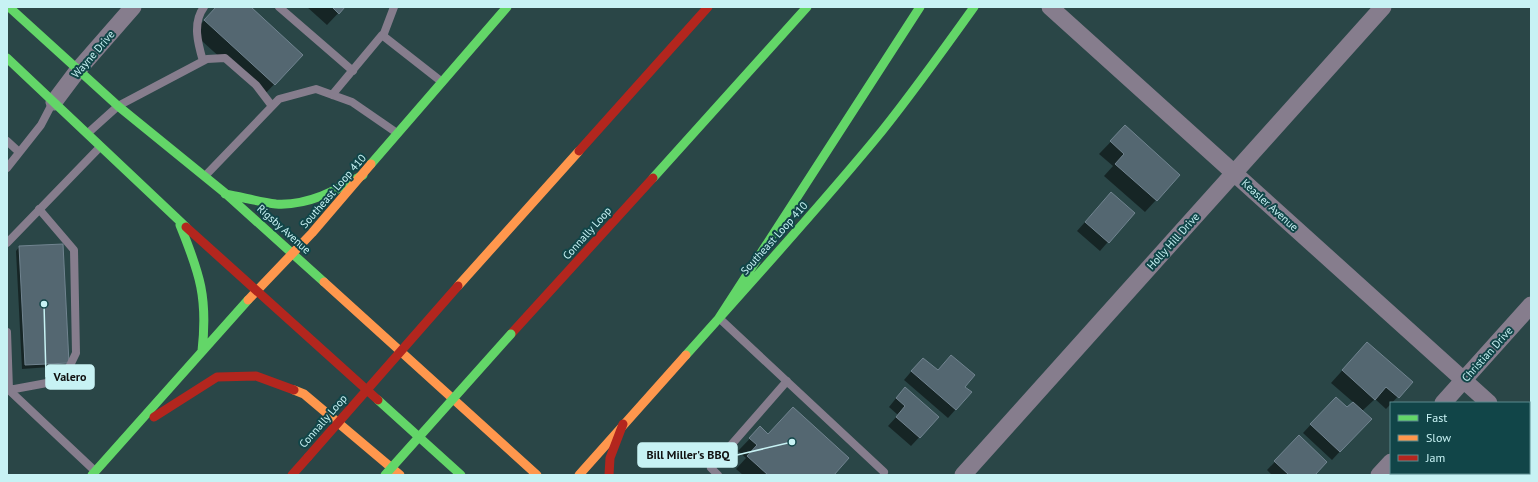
<svg xmlns="http://www.w3.org/2000/svg" width="1538" height="482" font-family="'PT Sans',sans-serif">
	<style>
		.shadow { fill: #0007 }
		.building { fill: #546771; stroke: #718490 }
		.lines { fill: none; stroke-linecap: round; stroke-linejoin: round }
		.lane { stroke: #867d8d; stroke-width: 8 }
		.street { stroke: #867d8d; stroke-width: 17 }
		.fast { stroke: #63d668; stroke-width: 9 }
		.slow { stroke: #ff974d; stroke-width: 9 }
		.jam { stroke: #b3261e; stroke-width: 9 }
		.fast-bridge { stroke: #63d668; stroke-width: 9 }
		.jam-bridge { stroke: #b3261e; stroke-width: 9 }
		.labels { text-anchor: middle; dominant-baseline: central; stroke-width: 4; stroke-linejoin: round; paint-order: stroke }
		.street-label { font-size: 11px; fill: #c7f2f4; stroke: #114548 }
		.leader { fill: none; stroke: #c7f2f4; stroke-width: 1.5 }
		.callout-dot { fill: #c7f2f4; stroke: #114548; stroke-width: 1.5 }
		.callout { fill: #c7f2f4; stroke: #c7f2f4; stroke-width: 1.5 }
		.callout-label { font-size: 12px; text-anchor: middle; font-weight: bold; fill: #111 }
	</style>
	<rect width="100%" height="100%" fill="#2a4647"/>
	<path class="shadow" d="M 216,7 L 249,7 L 302,55 L 263,96 L 193,33 Z
		M 307,7 L 344,7 L 327,25 Z
		M 1125,127 L 1156,200 L 1145,212 L 1104,176 L 1113,166 L 1099,154 Z
		M 1111,193 L 1133,213 L 1100,251 L 1077,231 Z
		M 20,246 L 68,362 L 64,366 L 22,369 L 16,251 Z
		M 1367,343 L 1411,383 L 1386,409 L 1375,399 L 1362,411 L 1370,419 L 1332,460 L 1303,433 L 1328,406 L 1347,408 L 1353,402 L 1331,383 Z
		M 951,356 L 964,387 L 956,409 L 948,418 L 904,380 L 915,367 L 937,371 Z
		M 897,397 L 938,417 L 911,446 L 888,426 L 898,415 L 889,407 Z
		M 760,428 L 768,435 L 832,475 L 743,475 L 736,469 L 746,458 L 738,451 Z
		M 1299,437 L 1314,475 L 1272,475 L 1267,470 Z"/>
	<path class="building" d="M 216,7 L 251,7 L 303,55 L 275,85 L 204,20 Z
		M 332,7 L 345,7 L 339,14 Z
		M 1125,125 L 1180,175 L 1157,201 L 1115,164 L 1124,154 L 1110,141 Z
		M 1111,192 L 1135,213 L 1109,243 L 1085,222 Z
		M 63,244 L 69,363 L 25,365 L 19,246 Z
		M 1367,342 L 1413,382 L 1399,398 L 1386,387 L 1375,400 L 1342,370 Z
		M 951,355 L 975,375 L 965,387 L 972,392 L 956,410 L 911,371 L 923,358 L 938,370 Z
		M 905,387 L 939,417 L 920,438 L 896,417 L 905,406 L 896,398 Z
		M 1336,397 L 1347,407 L 1353,402 L 1372,419 L 1340,452 L 1310,424 Z
		M 793,407 L 849,458 L 834,475 L 768,475 L 747,456 L 757,445 L 749,438 L 760,426 L 768,434 Z
		M 1299,435 L 1327,462 L 1315,475 L 1289,475 L 1274,461 Z
		M 1457,473 L 1509,473 L 1512,475 L 1455,475 Z"/>
	<g class="lines">
		<path class="lane" d="M 279,7 L 353,71
			M 383,36 L 394,7
			M 203,61 C 198,44 192,23 204,7
			M 332,95 L 382,35 L 442,82
			M 88,133 L 118,106 L 207,59 L 225,58 L 256,85 L 272,106
			M 7,141 L 19,152
			M 7,168 L 41,125 L 53,102
			M 205,176 L 279,99 L 316,89 L 352,102 L 397,133
			M 7,243 L 100,147
			M 719,318 L 884,472
			M 7,332 L 9,390 L 95,471
			M 9,390 L 63,380 L 76,353 L 74,250 L 39,209
			M 718,475 L 711,468 L 787,381"/>
		<path class="street" d="M 1050,7 L 1489,403
			M 54,102 L 78,70 L 133,7
			M 1443,403 L 1531,305
			M 1529,440 L 1531,441
			M 963,475 L 1383,7
			M 1379,475 L 1391,462"/>
		<path class="fast" d="M 9,7 L 118,106 L 225,193 L 324,282
			M 7,58 L 186,227
			M 371,164 L 507,7
			M 653,178 L 807,7
			M 225,194 C 242,197 259,202 276,204 C 308,206 337,190 363,175
			M 180,225 C 200,274 208,298 202,351
			M 719,318 L 920,7
			M 686,355 C 752,281 819,208 882,131 C 914,91 944,49 974,7
			M 378,400 L 461,475
			M 92,475 L 248,300"/>
		<path class="slow" d="M 324,282 L 537,475
			M 458,286 L 579,151
			M 248,300 L 312,233 L 371,164
			M 294,390 L 304,394 L 400,475
			M 579,475 L 686,355"/>
		<path class="jam" d="M 579,151 L 708,7
			M 186,227 L 378,400
			M 511,334 L 653,178
			M 154,417 L 217,377 L 256,376 L 294,390
			M 292,475 L 308,457
			M 609,475 L 610,458 L 623,424"/>
		<path class="fast-bridge" d="M 385,475 L 511,334"/>
		<path class="jam-bridge" d="M 308,457 L 458,286"/>
	</g>
	<g class="labels">
		<g class="street-label">
			<text transform="translate(93 54) rotate(-49)">Wayne Drive</text>
			<text transform="translate(333 191) rotate(-49)">Southeast Loop 410</text>
			<text transform="translate(1270 205) rotate(42)">Keasler Avenue</text>
			<text transform="translate(284 229) rotate(42)">Rigsby Avenue</text>
			<text transform="translate(587 233) rotate(-48)">Connally Loop</text>
			<text transform="translate(774 238) rotate(-48)">Southeast Loop 410</text>
			<text transform="translate(1173 241) rotate(-48)">Holly Hill Drive</text>
			<text transform="translate(1487 354) rotate(-48)">Christian Drive</text>
			<text transform="translate(323 421) rotate(-49)">Connally Loop</text>
		</g>
	</g>
	<path class="leader" d="M44 304L46 377M792 442L737 455"/>
	<g class="callout-dot">
		<circle cx="44" cy="304" r="4"/>
		<circle cx="792" cy="442" r="4"/>
	</g>
	<g class="callout">
		<rect x="46" y="365" width="48" height="24" rx="4"/>
		<rect x="638" y="443" width="99" height="24" rx="4"/>
	</g>
	<g class="callout-label">
		<text x="70" y="381">Valero</text>
		<text x="688" y="459">Bill Miller's BBQ</text>
	</g>
	<rect width="1538" height="482" fill="none" stroke="#c7f2f4" stroke-width="16"/>
	<rect x="1390" y="402" width="140" height="72" fill="#114548" stroke="#5a8a8d"/>
	<rect x="1398" y="415" width="20" height="6" fill="#63d668" stroke="#5a8a8d"/>
	<text x="1426" y="422" font-size="12" fill="#c7f2f4">Fast</text>
	<rect x="1398" y="435" width="20" height="6" fill="#ff974d" stroke="#5a8a8d"/>
	<text x="1426" y="442" font-size="12" fill="#c7f2f4">Slow</text>
	<rect x="1398" y="455" width="20" height="6" fill="#b3261e" stroke="#5a8a8d"/>
	<text x="1426" y="462" font-size="12" fill="#c7f2f4">Jam</text>
</svg>
